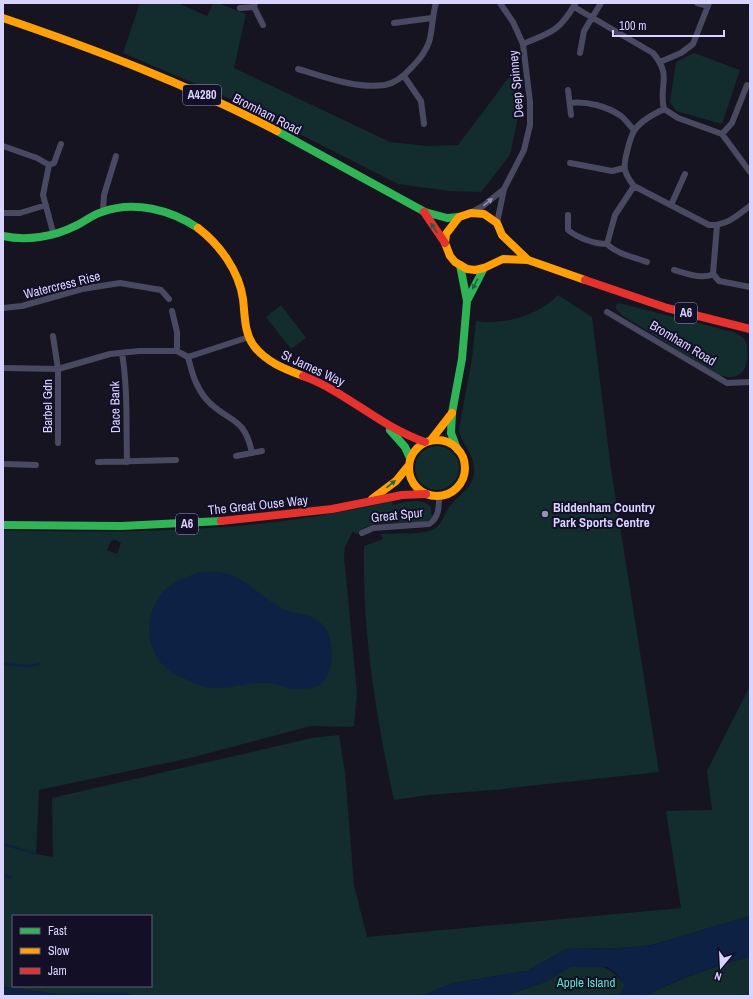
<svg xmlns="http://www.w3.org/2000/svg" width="753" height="999" font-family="'Archivo Narrow',sans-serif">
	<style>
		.green { fill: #132c2d; fill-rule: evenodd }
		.water { fill: #0d2144 }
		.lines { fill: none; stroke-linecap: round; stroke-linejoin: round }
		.stream { stroke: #0d2144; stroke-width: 2 }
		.street { stroke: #4a4962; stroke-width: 6 }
		.fast { stroke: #30b455; stroke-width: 8 }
		.slow { stroke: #ff9f0a; stroke-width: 8 }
		.jam { stroke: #e5322d; stroke-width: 8 }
		.oneway { fill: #928eb0 }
		.oneway2 { fill: #22623e }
		.poi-dot { fill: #9591b1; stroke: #130f26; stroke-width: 1.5 }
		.labels { text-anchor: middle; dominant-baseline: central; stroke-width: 4; stroke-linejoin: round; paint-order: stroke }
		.shield { fill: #130f26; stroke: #9e99be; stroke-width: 1 }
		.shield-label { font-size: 12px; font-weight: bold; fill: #d9d4ff }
		.street-label { font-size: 13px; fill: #d9d4ff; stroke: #130f26 }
		.poi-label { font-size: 13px; font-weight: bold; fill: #d9d4ff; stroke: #130f26; text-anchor: start }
		.park-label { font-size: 13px; fill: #5fe0c0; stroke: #130f26 }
	</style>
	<rect width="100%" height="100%" fill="#161421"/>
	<path class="green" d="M 140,3 L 178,3 L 207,16 L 213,3 L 218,3 L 246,14 L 234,68 L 390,142 L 428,146 L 458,145 L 513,72 L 522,98 L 510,155 L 481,192 L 450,191 L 398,184 L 233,100 L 123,53 Z
		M 694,53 L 740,70 L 722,124 L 676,111 L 670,102 L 676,62 Z
		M 558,295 L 592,317 L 611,469 L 659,772 L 493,790 L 428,795 L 394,800 C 376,717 362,632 364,546 L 383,539 L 380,534 C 395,533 419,535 432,530 C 442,526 444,514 450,506 C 460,493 475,487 474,469 C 474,453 461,444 459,429 L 472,358 L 476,321 C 504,325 538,316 558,295 Z
		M 619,303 L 733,332 C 737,334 742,336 744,339 C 747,342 747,347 747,351 C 749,371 739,382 719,375 L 623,316 L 616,309 L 616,305 Z
		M 281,305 L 306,338 L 291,349 L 266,317 Z
		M415 468a22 22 0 1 1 44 0a22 22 0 1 1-44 0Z
		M 392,501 L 393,505 C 405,502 421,497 431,507 L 431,514 L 434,516 L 426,522 L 376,524 L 365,527 L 357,534 L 353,531 L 345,547 L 344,556 L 357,693 L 354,726 L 350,727 L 311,726 L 190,758 L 39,790 L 36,854 L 53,857 L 52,798 L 312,738 L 339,735 L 345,772 L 354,885 L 367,937 L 681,908 L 666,811 L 712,810 L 707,771 L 750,686 L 750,916 L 652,945 L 620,948 L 566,949 L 527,971 L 453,983 L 422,996 L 133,996 L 125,993 L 59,994 L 3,987 L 3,530 C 133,534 265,532 392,501 ZM 115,540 L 121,543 L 117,554 L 107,550 L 111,541 ZM 13,916 L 151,916 L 151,986 L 13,986 Z
		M 750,957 L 750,996 L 645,996 C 679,979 713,966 750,957 Z
		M 570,967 C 600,967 605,961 625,985 L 620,996 L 505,996 L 547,981 Z"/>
	<path class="water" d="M 200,572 C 207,572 217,571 224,573 C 247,579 262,598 283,609 C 294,614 307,613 317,620 C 335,631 336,665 324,681 C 317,689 306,689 296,689 C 287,689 278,684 269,683 C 250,681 231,690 212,688 C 203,688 190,681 181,677 C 147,663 139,620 163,592 C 173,581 186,577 200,572 Z
		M 750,916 L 750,957 L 722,964 L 678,980 L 645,996 L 620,996 L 625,985 L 615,972 L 607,967 L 570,967 L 547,981 L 505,996 L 422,996 L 453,983 L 527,971 L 566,949 L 620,948 L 652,945 Z
		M 3,987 L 59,994 L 125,993 L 133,996 L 3,996 Z"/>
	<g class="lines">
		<path class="stream" d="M 3,664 L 27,666 L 40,664
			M 3,844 L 36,854
			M 3,874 L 11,878"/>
		<path class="street" d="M 255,3 L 254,7 L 263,25
			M 697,3 L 708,6
			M 574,7 L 653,53 C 673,77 658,85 664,109 L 678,118 L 722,134 L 750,172
			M 240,8 L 254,7
			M 394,23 L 432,18
			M 523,44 C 551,32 559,32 575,4
			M 580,53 L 584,31 L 601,3
			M 660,62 L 681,53 L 693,44 L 709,3
			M 298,69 C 325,77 356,89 385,85 C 395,83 405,75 412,67 C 419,60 426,51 429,42 C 433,29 432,16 436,3
			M 404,76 L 421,101 L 424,124
			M 568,90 L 571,115
			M 570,103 C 586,101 607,106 621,116 C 626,120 630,126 634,130
			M 664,109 C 654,114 640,121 634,131 C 630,138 623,163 625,170 C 627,177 630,181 634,186 L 709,225 C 726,226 737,216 750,206
			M 722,134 L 732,123 L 747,85
			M 3,146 L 37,158 L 49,165
			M 570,163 L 612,171 L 624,168
			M 49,165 L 43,195 L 53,232
			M 49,165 L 54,163 L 61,144
			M 671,205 L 685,174
			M 103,210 L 104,195 L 116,156
			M 472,212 L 483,206 L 504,189
			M 3,213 L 20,213 L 46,205
			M 568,215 L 568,230 C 578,238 594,244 607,244 C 617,254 634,257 647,262
			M 497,223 L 504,189 L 524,150 L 530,125 L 530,102 L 523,44 L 513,22 L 500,3
			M 717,225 L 713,274 L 719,281 L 750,287
			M 607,244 L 615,215 L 634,186
			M 674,270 C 685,273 703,280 713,274
			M 3,308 L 22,306 L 82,289 L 120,283 L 161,290 L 169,299
			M 172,311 L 177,332 L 177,351
			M 607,312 L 727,383 L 750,382
			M 53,336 L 58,369 L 58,443
			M 122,353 C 128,389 126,425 127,462
			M 188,357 C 192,372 195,386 206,399 C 227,423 244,414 252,453
			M 3,368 L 58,369 L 110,354 L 139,351 L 177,351 L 188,357 L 249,337
			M 236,456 L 262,451
			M 98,462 L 176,460
			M 3,464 L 36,465
			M 362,533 L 373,528 L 429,524 C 439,518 439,507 439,496"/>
		<path class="fast" d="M 277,131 L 425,212 L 447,218 L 459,217
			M 3,236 C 26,241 54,237 75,226 C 84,222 92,215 102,212 C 134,200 171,210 198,228
			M 467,301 L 484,268
			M 390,430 L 405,447 L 410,458
			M 457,449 L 451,433 L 452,413 L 462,359 L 467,301 L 460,265
			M 3,525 L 122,526 L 221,521"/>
		<path class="slow" d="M 3,18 C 97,50 189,85 277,131
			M 198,228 C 220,245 239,271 243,299 C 245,315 244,333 254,346 C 266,362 285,369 303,376
			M 528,260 L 502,235 L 497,223 L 484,214 L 471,213 L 459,217 L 446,234 L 445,243 L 450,256 L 455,262 L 467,269 L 475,270 L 484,268 L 503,259 L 528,260 L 585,280
			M409 468a28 28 0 1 1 56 0a28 28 0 1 1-56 0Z
			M 431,440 L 452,413
			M 372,499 L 396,481 L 409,465"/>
		<path class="jam" d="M 424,212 L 445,243
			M 585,280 L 667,308 L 750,329
			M 303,376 C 347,392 380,427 425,442
			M 221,521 L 332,509 L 402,495 L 426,494"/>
	</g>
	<defs><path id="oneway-solid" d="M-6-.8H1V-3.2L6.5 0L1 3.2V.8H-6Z"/></defs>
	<use class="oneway" href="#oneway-solid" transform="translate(488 202) rotate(-39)"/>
	<g class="oneway2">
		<use href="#oneway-solid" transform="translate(434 228) rotate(-123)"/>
		<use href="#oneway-solid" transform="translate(475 284) rotate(118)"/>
		<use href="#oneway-solid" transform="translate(391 484) rotate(-39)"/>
	</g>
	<circle class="poi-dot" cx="545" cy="514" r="4"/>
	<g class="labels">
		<g class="shield">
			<rect x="183" y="85" width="38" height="20" rx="3"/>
			<rect x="675" y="303" width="22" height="20" rx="3"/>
			<rect x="176" y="514" width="22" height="20" rx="3"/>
		</g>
		<g class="shield-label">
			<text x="202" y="95">A4280</text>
			<text x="686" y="313">A6</text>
			<text x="187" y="524">A6</text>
		</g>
		<g class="street-label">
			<text transform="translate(516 84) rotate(-95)">Deep Spinney</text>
			<text transform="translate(267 114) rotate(27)">Bromham Road</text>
			<text transform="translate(62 285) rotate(-14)">Watercress Rise</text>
			<text transform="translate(683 343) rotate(31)">Bromham Road</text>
			<text transform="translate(313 368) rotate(25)">St James Way</text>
			<text transform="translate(47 406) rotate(-90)">Barbel Gdn</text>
			<text transform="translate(115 407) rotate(-91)">Dace Bank</text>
			<text transform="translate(258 505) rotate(-6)">The Great Ouse Way</text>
			<text transform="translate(397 515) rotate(-6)">Great Spur</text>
		</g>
		<g class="poi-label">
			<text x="553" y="507">Biddenham Country<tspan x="553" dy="15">Park Sports Centre</tspan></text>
		</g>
		<g class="park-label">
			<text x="586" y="982">Apple Island</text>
		</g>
	</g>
	<rect width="753" height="999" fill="none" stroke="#d9d4ff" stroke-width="8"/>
	<rect x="12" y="915" width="140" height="72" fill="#130f26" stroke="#625e7d"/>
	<rect x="20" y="928" width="20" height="6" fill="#30b455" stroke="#625e7d"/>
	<text x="48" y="935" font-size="12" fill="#d9d4ff">Fast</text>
	<rect x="20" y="948" width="20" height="6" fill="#ff9f0a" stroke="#625e7d"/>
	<text x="48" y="955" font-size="12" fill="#d9d4ff">Slow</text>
	<rect x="20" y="968" width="20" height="6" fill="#e5322d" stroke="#625e7d"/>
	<text x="48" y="975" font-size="12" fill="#d9d4ff">Jam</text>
	<g transform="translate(721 967) rotate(198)" stroke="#130f26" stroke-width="3" paint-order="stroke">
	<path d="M0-3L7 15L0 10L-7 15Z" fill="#d9d4ff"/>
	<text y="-6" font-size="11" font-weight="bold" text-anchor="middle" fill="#d9d4ff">N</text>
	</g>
	<path d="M613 30v6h111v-6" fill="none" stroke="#d9d4ff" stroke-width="2"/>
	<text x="619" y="30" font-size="12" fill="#d9d4ff" stroke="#130f26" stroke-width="3" paint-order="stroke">100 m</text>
</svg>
